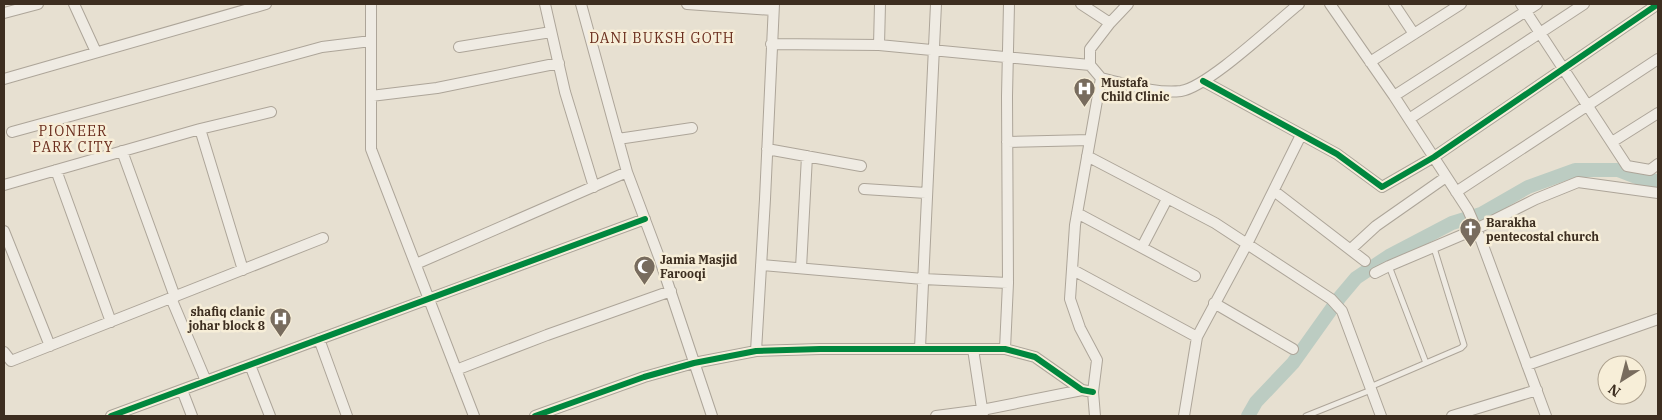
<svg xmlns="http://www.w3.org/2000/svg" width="1662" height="420" font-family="'IBM Plex Serif',serif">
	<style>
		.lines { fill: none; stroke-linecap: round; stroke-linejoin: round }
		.canal { stroke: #bcccc2; stroke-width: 14 }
		.lane-casing { stroke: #ada599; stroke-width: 7 }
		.street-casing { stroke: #ada599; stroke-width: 12 }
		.lane { stroke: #efebe3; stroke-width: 5 }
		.street { stroke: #efebe3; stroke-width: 10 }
		.cycleway-casing { stroke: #f7eed8; stroke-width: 9 }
		.cycleway { stroke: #00873e; stroke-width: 6 }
		.labels { text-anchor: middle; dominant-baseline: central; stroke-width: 5; stroke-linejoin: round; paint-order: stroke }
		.poi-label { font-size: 12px; font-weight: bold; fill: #3d2e20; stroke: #f7eed8; text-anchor: start }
		.neighbourhood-label { font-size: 14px; letter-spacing: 1px; fill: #6b2e1e; stroke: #f7eed8 }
	</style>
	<rect width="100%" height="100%" fill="#e7e0d1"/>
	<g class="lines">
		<path class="canal" d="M 1248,416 L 1256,402 L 1293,363 L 1340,297 L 1356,278 L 1389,256 L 1452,223 L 1481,214 L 1528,187 L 1575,170 L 1618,170 L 1644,180 L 1658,181"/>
		<defs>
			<path id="lane" d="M 1389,266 L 1426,363
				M 1370,387 L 1461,348 L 1464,345 L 1434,248
				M 1306,416 L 1371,390"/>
			<path id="street" d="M 74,4 L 96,52
				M 371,4 L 371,149 L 474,416
				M 545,4 L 565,92 L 594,187
				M 581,4 L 627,172 L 659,257 L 712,416
				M 687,4 L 773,10
				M 1081,4 L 1110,23
				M 1330,4 L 1394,96 L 1468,210 L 1481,240 L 1546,416
				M 1394,4 L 1414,34
				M 1521,4 L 1627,166 L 1650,170 L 1658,164
				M 4,13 L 38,4
				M 771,44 L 879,45 L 1090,65
				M 879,45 L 880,4
				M 459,47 L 551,32
				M 1370,62 L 1461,4
				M 1101,78 C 1127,84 1155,94 1181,91 C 1208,87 1275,23 1299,4
				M 4,79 L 266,4
				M 1203,81 L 1337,154 L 1382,187 L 1434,157 L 1658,4
				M 371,96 L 437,88 L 559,63
				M 1394,96 L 1537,4
				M 1409,119 L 1584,4
				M 200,129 L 243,270
				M 12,132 L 322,47 L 371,41
				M 618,139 L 692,128
				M 1007,142 L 1090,140
				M 1612,142 L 1658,113
				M 767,149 L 861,166
				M 122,151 L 175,297
				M 1087,156 L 1215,223 L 1331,299 L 1342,311 L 1381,416
				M 56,170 L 111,322
				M 4,185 L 200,129 L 271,112
				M 864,189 L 926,193
				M 1274,191 L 1365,261
				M 1456,192 L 1658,59
				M 1077,213 L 1195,276
				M 4,231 L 50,346
				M 1142,247 L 1167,199
				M 1351,249 L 1376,226 L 1446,177
				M 416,264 L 627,172
				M 761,265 L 923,279 L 1008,283
				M 801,268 L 807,156
				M 1073,270 L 1197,337
				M 1375,273 L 1389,266 L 1476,229 L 1536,199 L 1578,182 L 1658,193
				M 171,298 L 206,381
				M 1214,303 L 1293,349
				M 319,339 L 347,416
				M 920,348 L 936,4
				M 973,349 L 983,415
				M 1005,349 L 1008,283 L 1007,96 L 1009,4
				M 756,351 L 765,199 L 774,4
				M 4,352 L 11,361 L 323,238
				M 250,365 L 270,416
				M 1527,365 L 1658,319
				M 456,370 L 547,335 L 671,291
				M 182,390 L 192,416
				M 111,416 L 645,219
				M 535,416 L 644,377 L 694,363 L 756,351 L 820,349 L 1005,349 L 1035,357 L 1082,390 L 1093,392
				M 936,416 L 982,410 L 1082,390
				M 1095,416 L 1093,392 L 1097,360 L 1080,328 L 1070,299 L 1075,225 L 1101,78 L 1090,65 L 1090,49 L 1110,23 L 1128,4
				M 1184,416 L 1197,337 L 1247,244 L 1301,135
				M 1452,416 L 1537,390"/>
		</defs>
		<use href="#lane" class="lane-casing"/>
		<use href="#street" class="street-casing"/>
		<use href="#lane" class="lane"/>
		<use href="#street" class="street"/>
		<defs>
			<path id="cycleway" d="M 1203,81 L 1337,154 L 1382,187 L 1434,157 L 1658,4
				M 111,416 L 645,219
				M 535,416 L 644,377 L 694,363 L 756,351 L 820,349 L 1005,349 L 1035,357 L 1082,390 L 1093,392"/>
		</defs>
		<use href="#cycleway" class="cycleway-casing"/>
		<use href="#cycleway" class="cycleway"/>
	</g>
	<defs>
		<symbol id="hospital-pin" viewBox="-11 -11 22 30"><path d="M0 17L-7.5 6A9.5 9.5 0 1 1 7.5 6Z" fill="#786c5e" stroke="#f7eed8"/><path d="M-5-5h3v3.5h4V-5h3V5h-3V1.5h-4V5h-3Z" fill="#fff"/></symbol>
		<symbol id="church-pin" viewBox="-11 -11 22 30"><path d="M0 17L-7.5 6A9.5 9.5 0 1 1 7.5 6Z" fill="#786c5e" stroke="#f7eed8"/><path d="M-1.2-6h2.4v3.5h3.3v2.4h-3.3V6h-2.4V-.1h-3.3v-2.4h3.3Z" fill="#fff"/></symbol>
		<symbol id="mosque-pin" viewBox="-11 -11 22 30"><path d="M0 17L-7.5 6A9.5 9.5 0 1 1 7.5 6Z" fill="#786c5e" stroke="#f7eed8"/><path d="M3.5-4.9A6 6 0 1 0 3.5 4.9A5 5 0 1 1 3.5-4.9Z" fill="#fff"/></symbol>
	</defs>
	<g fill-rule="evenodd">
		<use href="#hospital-pin" x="1072" y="76" width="25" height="34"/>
		<use href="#church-pin" x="1458" y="216" width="25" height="34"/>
		<use href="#mosque-pin" x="632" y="254" width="25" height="34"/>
		<use href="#hospital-pin" x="268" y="306" width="25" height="34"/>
	</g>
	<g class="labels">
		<g class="poi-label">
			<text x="1101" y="82">Mustafa<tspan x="1101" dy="14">Child Clinic</tspan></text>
			<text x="1486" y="222">Barakha<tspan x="1486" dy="14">pentecostal church</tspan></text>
			<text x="660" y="259">Jamia Masjid<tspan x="660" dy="14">Farooqi</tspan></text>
			<text x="265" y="311" text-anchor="end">shafiq clanic<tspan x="265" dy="14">johar block 8</tspan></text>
		</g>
		<g class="neighbourhood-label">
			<text x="662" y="38">DANI BUKSH GOTH</text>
			<text x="73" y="131">PIONEER<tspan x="73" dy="16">PARK CITY</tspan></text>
		</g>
	</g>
	<rect width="1662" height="420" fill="none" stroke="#3d2e20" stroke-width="10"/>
	<g transform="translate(1622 380) rotate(216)"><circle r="24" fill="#f7eed8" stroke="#ada18e"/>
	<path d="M0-4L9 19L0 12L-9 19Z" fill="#786c5e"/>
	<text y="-8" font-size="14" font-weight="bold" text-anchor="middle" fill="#3d2e20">N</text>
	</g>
</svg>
